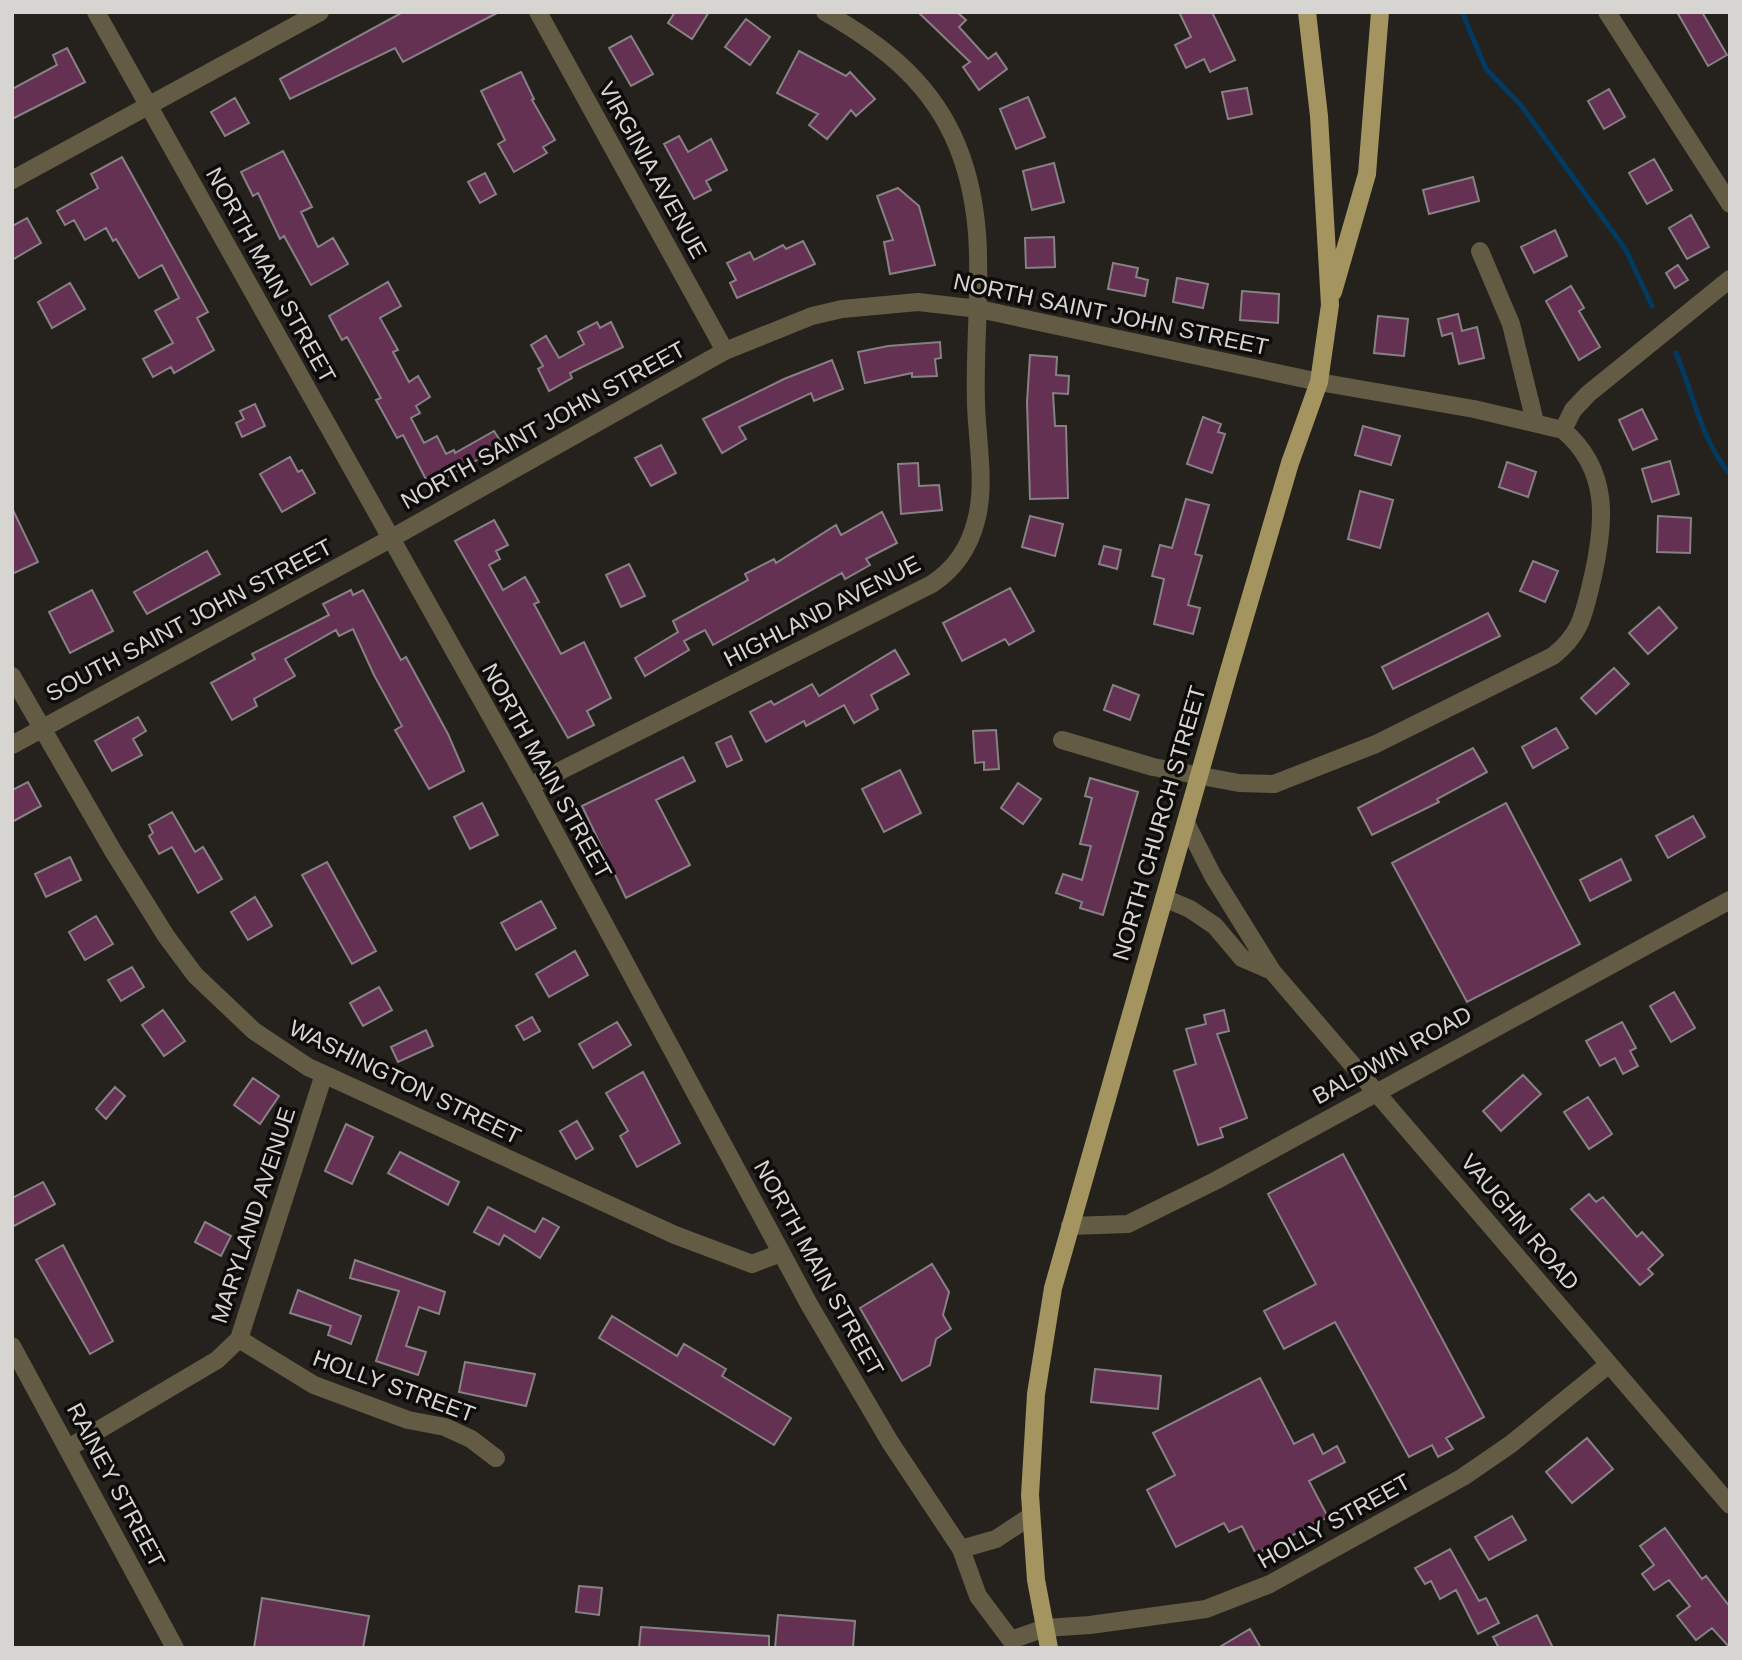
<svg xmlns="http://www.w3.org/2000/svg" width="1742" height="1660" font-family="Helvetica,sans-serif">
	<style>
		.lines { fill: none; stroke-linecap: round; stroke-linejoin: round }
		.stream { stroke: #023a61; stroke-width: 5 }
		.building { fill: #643152; stroke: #878185; stroke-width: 2 }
		.minor { stroke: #635b43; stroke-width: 18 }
		.tertiary { stroke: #635b43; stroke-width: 18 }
		.primary { stroke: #a4945f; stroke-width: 18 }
		.labels { text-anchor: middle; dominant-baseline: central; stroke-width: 7; stroke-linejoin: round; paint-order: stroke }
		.street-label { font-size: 23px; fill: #d7d5d2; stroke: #0d0c0a }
	</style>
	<rect width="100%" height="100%" fill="#25221d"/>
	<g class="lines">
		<path class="stream" d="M 1462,12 L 1486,69 L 1520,104 L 1626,250 L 1652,306
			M 1676,353 C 1693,393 1701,440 1730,474"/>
	</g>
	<path class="building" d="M 403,12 L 499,12 L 403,62 L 395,48 L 290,99 L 280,79 Z
		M 675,12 L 709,12 L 692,39 L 668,23 Z
		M 918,12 L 957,12 L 966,20 L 959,27 L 988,59 L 996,53 L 1007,69 L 979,90 L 963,67 L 970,62 Z
		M 1179,12 L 1212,12 L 1235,60 L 1210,72 L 1204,59 L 1186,68 L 1175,45 L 1191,37 Z
		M 1677,12 L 1702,12 L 1727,55 L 1708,66 Z
		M 746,19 L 770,37 L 750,65 L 725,47 Z
		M 631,36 L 653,74 L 631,86 L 609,48 Z
		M 67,48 L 85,82 L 12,119 L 12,89 L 57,65 L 53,55 Z
		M 799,51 L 846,76 L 850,72 L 875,99 L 856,116 L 851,110 L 827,139 L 809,125 L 818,114 L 777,93 Z
		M 521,72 L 534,99 L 532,100 L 555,140 L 543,147 L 547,153 L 514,172 L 498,144 L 505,140 L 481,91 Z
		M 1247,88 L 1252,114 L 1228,119 L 1222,92 Z
		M 1609,89 L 1625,117 L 1604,129 L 1588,101 Z
		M 1028,97 L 1045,137 L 1016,149 L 1000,109 Z
		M 235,98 L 249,123 L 225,136 L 211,112 Z
		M 679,136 L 688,152 L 711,139 L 727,170 L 706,181 L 711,190 L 694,199 L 664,144 Z
		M 283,151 L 312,207 L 301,212 L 318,247 L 333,238 L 348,264 L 311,285 L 284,236 L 280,239 L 258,193 L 253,196 L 241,172 Z
		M 122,157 L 208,312 L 197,318 L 214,350 L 174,373 L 171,367 L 153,377 L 143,359 L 173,343 L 155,311 L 179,298 L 162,265 L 139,278 L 116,239 L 113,241 L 106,228 L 85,240 L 74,220 L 65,225 L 57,211 L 98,188 L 91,174 Z
		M 1654,159 L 1672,190 L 1647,204 L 1629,173 Z
		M 1054,163 L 1064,202 L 1032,210 L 1023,171 Z
		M 485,173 L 496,194 L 480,203 L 468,182 Z
		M 1473,177 L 1479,201 L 1429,214 L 1423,190 Z
		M 898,188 L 919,206 L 935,265 L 890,274 L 884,242 L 893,240 L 877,196 Z
		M 1691,215 L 1709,247 L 1687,259 L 1669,228 Z
		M 27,218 L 41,243 L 12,260 L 12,226 Z
		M 1555,230 L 1567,256 L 1534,273 L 1521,247 Z
		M 1054,237 L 1055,267 L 1026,268 L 1025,238 Z
		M 803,241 L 815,264 L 737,298 L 730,283 L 736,280 L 727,263 L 750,252 L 754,260 L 783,245 L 786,249 Z
		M 1113,263 L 1138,268 L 1136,277 L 1148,280 L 1145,296 L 1108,289 Z
		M 1678,265 L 1688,280 L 1675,288 L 1666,273 Z
		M 1177,278 L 1208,284 L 1203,308 L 1173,302 Z
		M 388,282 L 401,306 L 380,318 L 398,350 L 393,352 L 409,382 L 418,376 L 430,397 L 416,406 L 420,413 L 411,418 L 424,443 L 437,436 L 446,454 L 454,450 L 455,453 L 494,431 L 503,445 L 430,487 L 403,435 L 397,438 L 376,400 L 381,398 L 347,337 L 342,340 L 329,316 Z
		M 70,283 L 85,309 L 52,328 L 38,302 Z
		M 1571,286 L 1584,308 L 1579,311 L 1600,347 L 1579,360 L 1546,301 Z
		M 1242,291 L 1279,294 L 1278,323 L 1240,320 Z
		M 1458,314 L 1462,331 L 1477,327 L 1484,358 L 1459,364 L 1452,333 L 1442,336 L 1438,319 Z
		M 1378,316 L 1408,319 L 1404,356 L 1374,353 Z
		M 597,322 L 600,328 L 611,322 L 623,347 L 570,373 L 572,378 L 549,391 L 538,369 L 543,366 L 531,345 L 546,336 L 559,358 L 584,344 L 578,332 Z
		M 940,342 L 941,358 L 935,359 L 937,376 L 912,377 L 912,373 L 865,383 L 858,352 L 888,346 Z
		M 1030,355 L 1057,357 L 1056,375 L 1069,376 L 1068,394 L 1053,393 L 1055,426 L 1066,426 L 1068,498 L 1030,499 L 1027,402 Z
		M 832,360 L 843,389 L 814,401 L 811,393 L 739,427 L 746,439 L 722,453 L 703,419 L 784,379 Z
		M 255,404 L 265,426 L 242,437 L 236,423 L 244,419 L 240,411 Z
		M 1642,409 L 1657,439 L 1633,450 L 1619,420 Z
		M 1203,417 L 1221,424 L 1218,432 L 1225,434 L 1212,473 L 1187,464 Z
		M 1363,426 L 1400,436 L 1391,465 L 1355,455 Z
		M 661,445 L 676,473 L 651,486 L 635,458 Z
		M 290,457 L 298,472 L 302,470 L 315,493 L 282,512 L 260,474 Z
		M 1670,461 L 1679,494 L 1652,502 L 1642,469 Z
		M 1507,462 L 1536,472 L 1528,497 L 1499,487 Z
		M 918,463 L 919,486 L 939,485 L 942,510 L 901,514 L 898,464 Z
		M 1360,491 L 1393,500 L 1380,548 L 1348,539 Z
		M 1186,499 L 1209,505 L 1195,554 L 1202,556 L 1188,605 L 1200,608 L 1193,634 L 1154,624 L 1164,579 L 1152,576 L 1160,545 L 1172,548 Z
		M 12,508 L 38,562 L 12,574 Z
		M 882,512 L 897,543 L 866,559 L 870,565 L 845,579 L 842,573 L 713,645 L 705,630 L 684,641 L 689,650 L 645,676 L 635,658 L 678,632 L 673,621 L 748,580 L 745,574 L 774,559 L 776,563 L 836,525 L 841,535 Z
		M 1030,516 L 1063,524 L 1055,556 L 1022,547 Z
		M 1658,516 L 1691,518 L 1690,553 L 1657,552 Z
		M 494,520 L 508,545 L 496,551 L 500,559 L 489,565 L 503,590 L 525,577 L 539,602 L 534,604 L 561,654 L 584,642 L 611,698 L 587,711 L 594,725 L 568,738 L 455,541 Z
		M 1104,546 L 1121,550 L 1117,569 L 1099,564 Z
		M 207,551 L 220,574 L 147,614 L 134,592 Z
		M 1533,561 L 1558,571 L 1545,602 L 1520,591 Z
		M 629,564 L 645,596 L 621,607 L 606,575 Z
		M 1010,588 L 1034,631 L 1009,645 L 1005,639 L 962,661 L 943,623 Z
		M 92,590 L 113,631 L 70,653 L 49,612 Z
		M 351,590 L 353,595 L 363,590 L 401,660 L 406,657 L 448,734 L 464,771 L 429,789 L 395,730 L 402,726 L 374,675 L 353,629 L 339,636 L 336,630 L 285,659 L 295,676 L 254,699 L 257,706 L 232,720 L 211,683 L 255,659 L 252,654 L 329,615 L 323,604 Z
		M 1659,607 L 1677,628 L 1648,654 L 1629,633 Z
		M 1488,613 L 1500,636 L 1393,689 L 1382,667 Z
		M 895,650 L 909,674 L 871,695 L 878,709 L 854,723 L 844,705 L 806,726 L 804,721 L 766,742 L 750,712 L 771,701 L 774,705 L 812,684 L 819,696 Z
		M 1614,668 L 1629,684 L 1596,714 L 1581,698 Z
		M 1113,685 L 1139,695 L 1130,720 L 1104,710 Z
		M 138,717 L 146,731 L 133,739 L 142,755 L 112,771 L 95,741 Z
		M 1556,728 L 1568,748 L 1533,768 L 1522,747 Z
		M 996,730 L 999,769 L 984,770 L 984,762 L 975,763 L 973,731 Z
		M 731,736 L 742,760 L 727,767 L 716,743 Z
		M 1473,748 L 1487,772 L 1437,799 L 1439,802 L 1372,835 L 1358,808 Z
		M 683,757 L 695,781 L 656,800 L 690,865 L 626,898 L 582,806 Z
		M 900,770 L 921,813 L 884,832 L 862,789 Z
		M 1090,778 L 1138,792 L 1103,915 L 1080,908 L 1082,902 L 1056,893 L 1063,874 L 1082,880 L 1091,846 L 1080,844 L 1092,798 L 1085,796 Z
		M 28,782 L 41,806 L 12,822 L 12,790 Z
		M 1018,783 L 1041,799 L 1023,824 L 1001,808 Z
		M 482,803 L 498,835 L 470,849 L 454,817 Z
		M 1506,803 L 1580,944 L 1467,1002 L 1392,863 Z
		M 172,812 L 195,852 L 203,847 L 222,879 L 198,893 L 172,847 L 159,854 L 149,836 L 153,833 L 149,825 Z
		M 1693,816 L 1705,837 L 1668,858 L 1656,836 Z
		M 70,857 L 81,880 L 46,897 L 35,874 Z
		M 1621,859 L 1631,880 L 1590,901 L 1580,880 Z
		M 327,862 L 376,951 L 352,964 L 302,875 Z
		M 255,897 L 272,926 L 248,940 L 231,912 Z
		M 541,901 L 556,928 L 516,950 L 501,923 Z
		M 96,916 L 113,944 L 85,960 L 69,932 Z
		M 575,951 L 588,975 L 549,997 L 536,974 Z
		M 132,967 L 144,987 L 121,1001 L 108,980 Z
		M 379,987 L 392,1010 L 363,1026 L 350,1003 Z
		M 1674,992 L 1695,1028 L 1671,1042 L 1650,1006 Z
		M 163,1010 L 185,1041 L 164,1056 L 142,1025 Z
		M 1224,1010 L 1229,1031 L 1217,1034 L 1247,1118 L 1220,1128 L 1223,1137 L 1198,1145 L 1174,1071 L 1196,1064 L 1186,1029 L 1206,1024 L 1204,1015 Z
		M 532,1017 L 540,1031 L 524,1040 L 516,1026 Z
		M 617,1022 L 631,1045 L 593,1068 L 579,1044 Z
		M 1622,1022 L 1636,1048 L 1630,1051 L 1638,1066 L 1623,1074 L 1615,1058 L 1600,1066 L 1586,1041 Z
		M 426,1030 L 433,1046 L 398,1062 L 391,1047 Z
		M 643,1072 L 680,1143 L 637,1167 L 620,1136 L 628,1131 L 606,1093 Z
		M 1523,1075 L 1541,1094 L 1501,1131 L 1483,1111 Z
		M 253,1078 L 279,1096 L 260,1124 L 234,1105 Z
		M 115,1087 L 125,1096 L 106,1119 L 96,1109 Z
		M 1588,1097 L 1612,1134 L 1589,1149 L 1564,1112 Z
		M 577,1121 L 593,1149 L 576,1159 L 560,1131 Z
		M 346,1124 L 373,1137 L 352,1184 L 325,1171 Z
		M 400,1152 L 459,1182 L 448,1205 L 388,1173 Z
		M 1343,1154 L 1484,1417 L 1446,1438 L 1453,1449 L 1438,1457 L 1432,1445 L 1409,1457 L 1335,1322 L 1284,1349 L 1264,1311 L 1316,1284 L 1268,1194 Z
		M 43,1182 L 55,1204 L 12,1227 L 12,1198 Z
		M 1589,1194 L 1596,1202 L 1603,1197 L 1637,1237 L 1642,1232 L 1663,1255 L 1648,1269 L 1653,1274 L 1640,1285 L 1571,1209 Z
		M 488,1207 L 535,1232 L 543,1218 L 559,1227 L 540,1258 L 504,1235 L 499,1245 L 474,1232 Z
		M 205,1222 L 231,1236 L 221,1256 L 195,1242 Z
		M 63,1245 L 113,1341 L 90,1354 L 36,1260 Z
		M 355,1260 L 445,1292 L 439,1314 L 419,1307 L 406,1346 L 426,1352 L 418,1375 L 376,1361 L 399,1291 L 350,1278 Z
		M 932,1264 L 949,1292 L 943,1315 L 951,1329 L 936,1339 L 930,1365 L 902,1381 L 860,1308 Z
		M 298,1290 L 361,1316 L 351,1344 L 328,1335 L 331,1326 L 290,1313 Z
		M 612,1316 L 677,1356 L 684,1344 L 726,1369 L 722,1376 L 791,1418 L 774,1445 L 599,1338 Z
		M 465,1362 L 535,1374 L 526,1406 L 459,1392 Z
		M 1095,1369 L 1161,1376 L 1158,1409 L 1091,1402 Z
		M 1260,1378 L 1294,1444 L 1313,1434 L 1323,1454 L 1337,1446 L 1345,1462 L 1309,1481 L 1328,1517 L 1256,1554 L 1242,1526 L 1229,1532 L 1224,1523 L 1176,1547 L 1147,1490 L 1175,1475 L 1153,1433 Z
		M 1587,1438 L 1613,1469 L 1572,1503 L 1546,1472 Z
		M 1512,1516 L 1526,1540 L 1489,1560 L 1475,1537 Z
		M 1665,1528 L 1702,1579 L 1706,1576 L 1730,1607 L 1730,1648 L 1712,1628 L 1696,1640 L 1677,1616 L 1690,1606 L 1669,1580 L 1654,1590 L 1642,1574 L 1654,1565 L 1640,1546 Z
		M 1450,1549 L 1479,1601 L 1486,1598 L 1499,1623 L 1478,1634 L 1456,1590 L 1440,1599 L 1431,1581 L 1425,1584 L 1415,1568 Z
		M 579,1586 L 602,1588 L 599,1615 L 576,1612 Z
		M 262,1598 L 369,1616 L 363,1648 L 254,1648 Z
		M 778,1615 L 855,1621 L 853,1648 L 775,1648 Z
		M 1537,1615 L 1553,1648 L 1499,1648 L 1493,1637 Z
		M 641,1627 L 769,1636 L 769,1648 L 639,1648 Z
		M 1250,1629 L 1261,1648 L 1218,1648 Z"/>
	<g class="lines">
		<path class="minor" d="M 538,12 L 725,351
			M 1607,12 L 1730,204
			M 12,180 L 320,12
			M 1480,251 L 1511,324 L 1535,422
			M 1563,430 L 1573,410 L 1588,394 L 1730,279
			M 12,676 L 113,851 L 166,936 L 195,975 L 254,1031 L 308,1067 L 675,1235 L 752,1264 L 781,1253
			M 12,745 L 390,539 L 725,351 L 812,316 L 842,309 L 918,302 L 979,309 L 1319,382 L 1474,409 L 1563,430 C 1610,470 1605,522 1593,576 C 1584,612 1583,632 1553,656 L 1376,744 L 1274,784 L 1239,783 L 1153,767 L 1062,740
			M 530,786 L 932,584 C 956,568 969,548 976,521 C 986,485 977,440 976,404 C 973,312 993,222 953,136 C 926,78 879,43 825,12
			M 1070,1226 L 1128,1224 L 1215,1181 L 1730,900
			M 239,1339 L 314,1385 L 408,1420 L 445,1427 L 471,1439 L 496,1458
			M 70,1447 L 217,1360 L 239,1339 L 324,1074
			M 961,1549 L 996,1539 L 1031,1516
			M 1045,1628 L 1090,1625 L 1206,1609 L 1270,1584 L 1463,1477 L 1511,1444 L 1608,1365"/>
		<path class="tertiary" d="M 96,12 L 530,786 L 810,1306 L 890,1442 L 961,1549 L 978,1596 L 1011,1640 L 1045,1628
			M 1186,823 L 1213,876 L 1272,971 L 1730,1505
			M 1164,898 L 1190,909 L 1215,926 L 1242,958 L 1272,971
			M 12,1346 L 175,1648"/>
		<path class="primary" d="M 1333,292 L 1367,174 L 1380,12
			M 1049,1648 L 1036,1580 L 1030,1495 L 1036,1394 L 1053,1288 L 1228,674 L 1290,463 L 1319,382 L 1330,305 L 1319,116 L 1307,12"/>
	</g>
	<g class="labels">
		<g class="street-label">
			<text transform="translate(653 170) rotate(61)">VIRGINIA AVENUE</text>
			<text transform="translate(271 275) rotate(61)">NORTH MAIN STREET</text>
			<text transform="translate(1111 314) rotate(12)">NORTH SAINT JOHN STREET</text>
			<text transform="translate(543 425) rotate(-29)">NORTH SAINT JOHN STREET</text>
			<text transform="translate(822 611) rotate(-27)">HIGHLAND AVENUE</text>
			<text transform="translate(189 620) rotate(-28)">SOUTH SAINT JOHN STREET</text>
			<text transform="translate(547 771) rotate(61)">NORTH MAIN STREET</text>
			<text transform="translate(1159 823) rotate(-74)">NORTH CHURCH STREET</text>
			<text transform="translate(1392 1055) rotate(-29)">BALDWIN ROAD</text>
			<text transform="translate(405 1082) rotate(26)">WASHINGTON STREET</text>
			<text transform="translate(253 1215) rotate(-72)">MARYLAND AVENUE</text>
			<text transform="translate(1520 1222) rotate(50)">VAUGHN ROAD</text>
			<text transform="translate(819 1268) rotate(61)">NORTH MAIN STREET</text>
			<text transform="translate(394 1386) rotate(20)">HOLLY STREET</text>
			<text transform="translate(116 1485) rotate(62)">RAINEY STREET</text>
			<text transform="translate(1334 1521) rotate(-29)">HOLLY STREET</text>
		</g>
	</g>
	<rect width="1742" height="1660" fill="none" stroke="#d7d5d2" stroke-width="28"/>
</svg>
